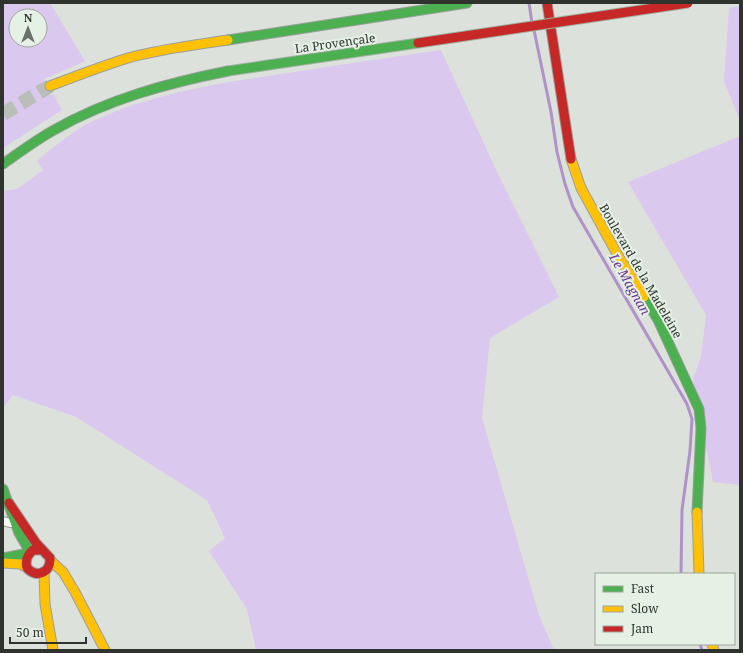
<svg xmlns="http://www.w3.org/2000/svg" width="743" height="653" font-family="'Noto Serif',serif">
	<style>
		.green { fill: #dbc8ee; fill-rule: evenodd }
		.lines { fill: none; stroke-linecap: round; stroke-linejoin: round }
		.stream { stroke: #af92c8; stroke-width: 3 }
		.highway-tunnel { stroke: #b9beb9; stroke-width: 14; stroke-dasharray: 14 7; stroke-linecap: butt }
		.street-casing { stroke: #9b9f9b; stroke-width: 10 }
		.fast-casing { stroke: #9b9f9b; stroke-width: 11 }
		.slow-casing { stroke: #9b9f9b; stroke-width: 11 }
		.jam-casing { stroke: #9b9f9b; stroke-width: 11 }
		.street { stroke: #fafafa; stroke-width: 8 }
		.fast { stroke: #4caf50; stroke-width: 9 }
		.slow { stroke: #ffc107; stroke-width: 9 }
		.jam { stroke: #c62828; stroke-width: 9 }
		.fast-bridge-casing { stroke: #a1b1a2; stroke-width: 11; stroke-linecap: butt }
		.jam-bridge-casing { stroke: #a1b1a2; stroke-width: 11; stroke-linecap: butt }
		.fast-bridge { stroke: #4caf50; stroke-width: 9 }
		.jam-bridge { stroke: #c62828; stroke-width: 9 }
		.labels { text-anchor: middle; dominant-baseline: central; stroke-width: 4; stroke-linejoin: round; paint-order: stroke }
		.street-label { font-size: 12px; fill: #2f332e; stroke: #e6f1e6 }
		.water-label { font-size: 13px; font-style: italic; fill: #6b3192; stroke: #e6f1e6 }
	</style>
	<rect width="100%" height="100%" fill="#dce1dc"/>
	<path class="green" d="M 3,3 L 50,3 L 85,61 L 44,79 L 45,90 L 51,95 L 54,95 L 62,110 L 3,148 ZM 16,16 L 40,16 L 40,40 L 16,40 Z
		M 740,6 L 740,121 L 724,81 L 729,8 Z
		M 441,50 L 497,172 L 559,297 L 490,338 L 482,418 L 539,615 L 554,650 L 256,650 L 247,609 L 209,551 L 225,538 L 207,500 L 76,417 L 13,395 L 3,408 L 3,191 L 17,189 L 43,170 L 37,161 C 54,147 70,133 89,123 C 151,93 220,83 288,73 C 339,65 390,57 441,50 Z
		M 740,136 L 740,485 L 713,482 L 693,379 L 701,357 L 706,315 L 628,182 Z"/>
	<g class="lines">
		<path class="stream" d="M 529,3 L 532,23
			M 534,30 L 551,112 L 557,152 L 565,184 L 573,207 L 687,404 L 692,419 L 690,451 L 682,510 L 681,574
			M 700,644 L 702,650"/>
		<path class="highway-tunnel" d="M 3,114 L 50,86"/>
		<defs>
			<path id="street" d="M 3,521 L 10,523 L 15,522"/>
			<path id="fast" d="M 228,40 L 467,3
				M 3,164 C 20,152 36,140 54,130 C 108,99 168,83 228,71
				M 644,297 L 658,320 L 699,409 L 701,428 L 697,512
				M 3,489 L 19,533 L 30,552
				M 3,558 L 29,553"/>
			<path id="slow" d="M 50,86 C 76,76 102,66 128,58 C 161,49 195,45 228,40
				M 571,159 L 581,188 L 616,252 L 644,297
				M 697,512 L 699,574
				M 50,560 L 63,572 L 75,592 L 105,650
				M 3,563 L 20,564 L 26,567
				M 44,572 L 45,604 L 53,650
				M 712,644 L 714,650"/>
			<path id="jam" d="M 547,3 L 571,159
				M 9,503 L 36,543 L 50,558 C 51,572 37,579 27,568 C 25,560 27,555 33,550 L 42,550"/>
		</defs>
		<use href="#street" class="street-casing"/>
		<use href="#fast" class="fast-casing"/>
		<use href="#slow" class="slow-casing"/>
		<use href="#jam" class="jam-casing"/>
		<use href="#street" class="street"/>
		<use href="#fast" class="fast"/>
		<use href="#slow" class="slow"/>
		<use href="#jam" class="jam"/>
		<defs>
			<path id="fast-bridge" d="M 228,71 L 418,43"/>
			<path id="jam-bridge" d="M 418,43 L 688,3"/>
		</defs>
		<use href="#fast-bridge" class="fast-bridge-casing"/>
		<use href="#jam-bridge" class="jam-bridge-casing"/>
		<use href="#fast-bridge" class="fast-bridge"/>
		<use href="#jam-bridge" class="jam-bridge"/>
	</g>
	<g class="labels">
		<g class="street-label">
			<text transform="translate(335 43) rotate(-8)">La Provençale</text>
			<text transform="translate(641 271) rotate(60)">Boulevard de la Madeleine</text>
		</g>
		<g class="water-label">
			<text transform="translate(630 284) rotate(60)">Le Magnan</text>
		</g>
	</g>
	<rect width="743" height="653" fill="none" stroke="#2f332e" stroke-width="8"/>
	<rect x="595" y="573" width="140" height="72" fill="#e6f1e6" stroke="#9da59c"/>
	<rect x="603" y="586" width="20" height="6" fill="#4caf50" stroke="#9da59c"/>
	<text x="631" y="593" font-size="12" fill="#2f332e">Fast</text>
	<rect x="603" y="606" width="20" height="6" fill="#ffc107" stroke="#9da59c"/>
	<text x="631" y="613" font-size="12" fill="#2f332e">Slow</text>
	<rect x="603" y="626" width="20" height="6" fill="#c62828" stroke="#9da59c"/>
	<text x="631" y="633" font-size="12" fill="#2f332e">Jam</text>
	<g transform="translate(28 28)"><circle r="19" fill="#e6f1e6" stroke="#9da59c"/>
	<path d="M0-3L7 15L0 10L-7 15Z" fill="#6c706b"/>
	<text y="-6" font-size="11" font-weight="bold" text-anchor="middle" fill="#2f332e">N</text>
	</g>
	<path d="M10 637v6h76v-6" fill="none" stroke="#2f332e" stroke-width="2"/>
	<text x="16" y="637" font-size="12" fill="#2f332e" stroke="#e6f1e6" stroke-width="3" paint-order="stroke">50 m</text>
</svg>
